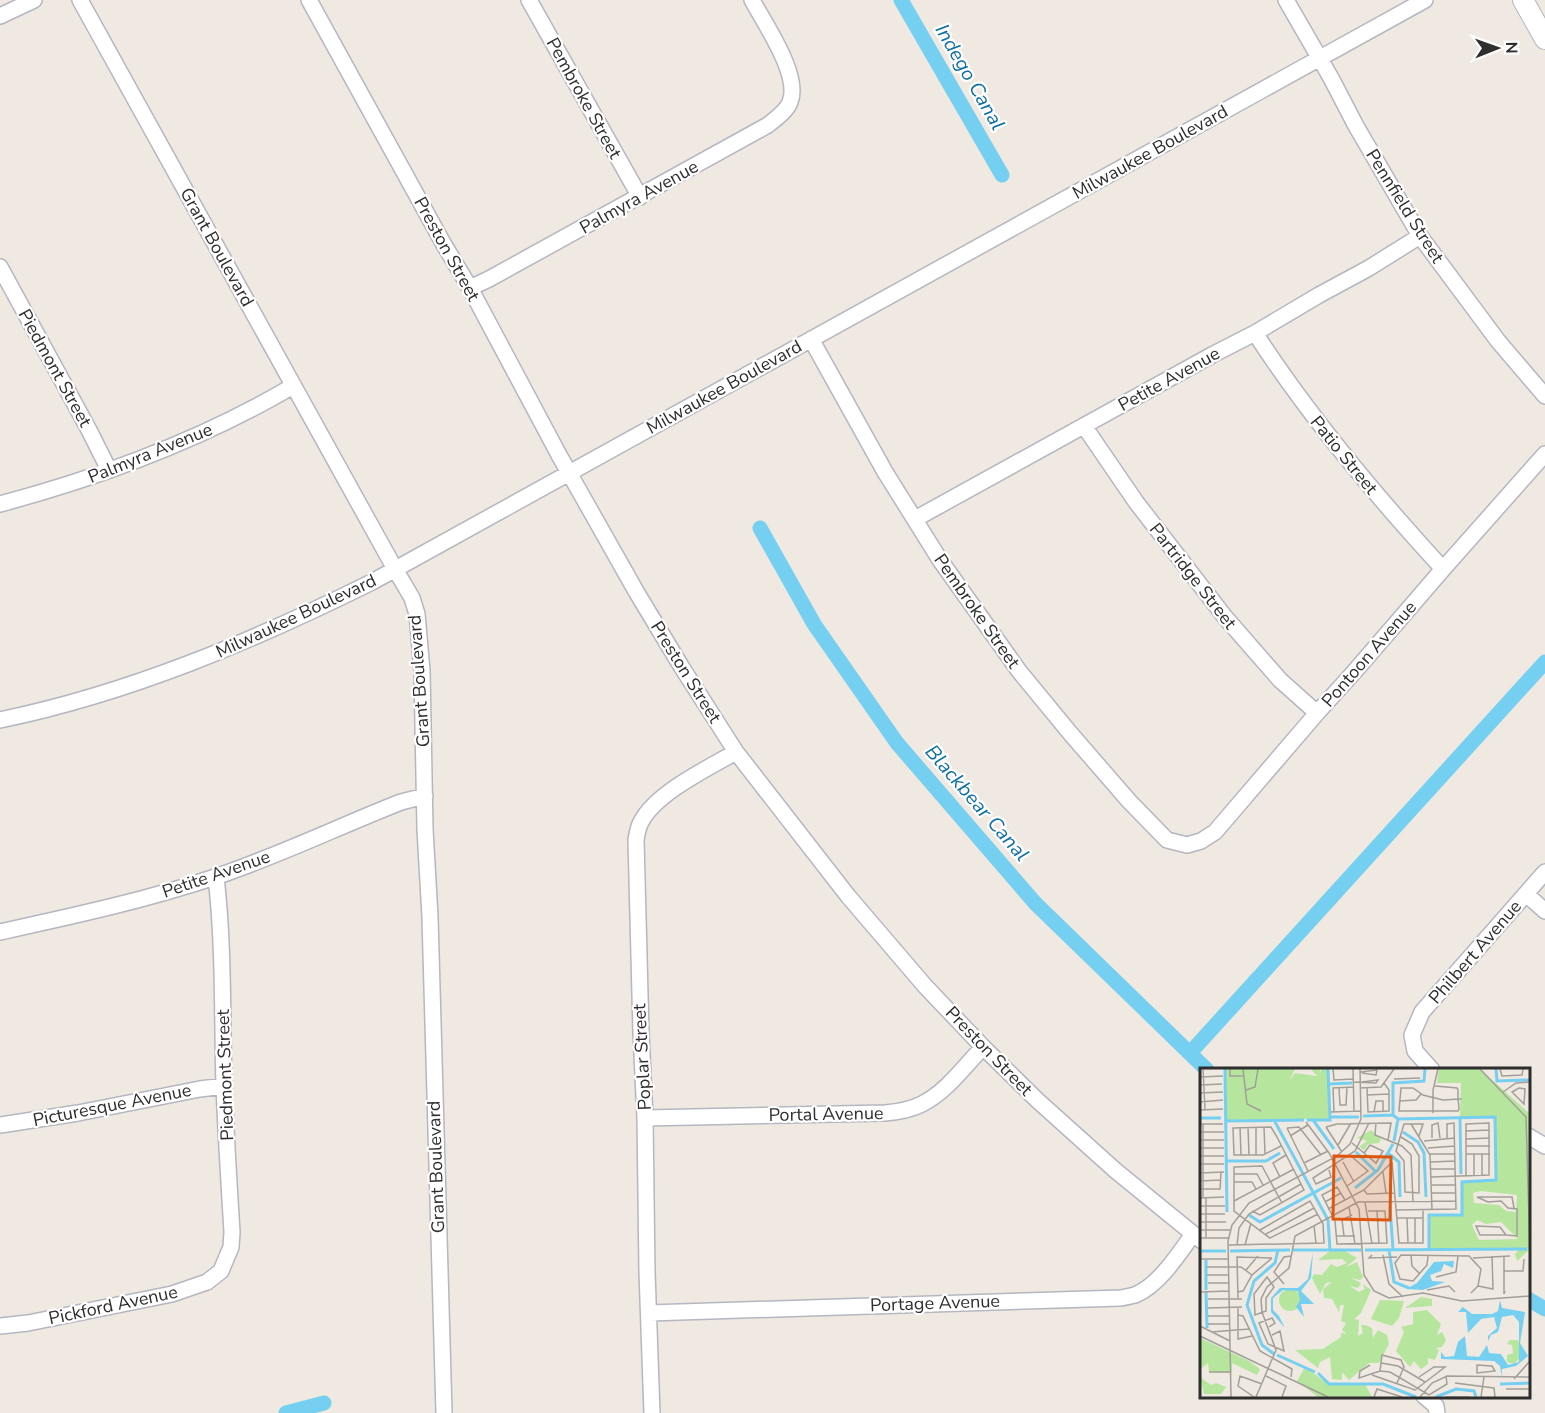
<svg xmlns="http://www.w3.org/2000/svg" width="1545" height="1413" font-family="'Nunito Sans',sans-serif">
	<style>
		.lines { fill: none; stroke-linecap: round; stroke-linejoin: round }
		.canal { stroke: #75cff0; stroke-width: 15 }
		.minor-casing { stroke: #b4b7c1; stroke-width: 18 }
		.tertiary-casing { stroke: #b4b7c1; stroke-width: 22 }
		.minor { stroke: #fff; stroke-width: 15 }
		.tertiary { stroke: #fff; stroke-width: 20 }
		.labels { text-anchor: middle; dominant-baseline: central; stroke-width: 4.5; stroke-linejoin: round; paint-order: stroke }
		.street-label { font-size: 18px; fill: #2e2e2e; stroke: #fff }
		.water-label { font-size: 20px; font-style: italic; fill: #0d6fa3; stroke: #fff }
		.inset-river { fill: none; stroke: #75cff0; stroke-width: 3 }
		.inset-road { fill: none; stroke: #a29e99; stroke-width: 1.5 }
		.view { fill: #df570e; fill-opacity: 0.15; stroke: #df570e; stroke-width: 3 }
		.inset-edge { fill: none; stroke: #2e2e2e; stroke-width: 3 }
	</style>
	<rect width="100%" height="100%" fill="#efe9e1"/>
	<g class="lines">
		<path class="canal" d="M 901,0 L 1002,175
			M 760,528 L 814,624 L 897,743 L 1035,903 L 1207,1070
			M 1190,1053 L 1545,662
			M 1528,1299 L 1545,1309
			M 286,1413 L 324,1403"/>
		<defs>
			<path id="minor" d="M 80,0 L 395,569 L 412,598 L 417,614 L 422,671 L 425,829 L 430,917 L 444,1413
				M 309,0 L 443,243 L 470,288 L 559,455 L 637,593 L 681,666 L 736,752 L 848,896 L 925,986 L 983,1047 L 1037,1100 L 1116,1171 L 1202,1241
				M 529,0 L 640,197
				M 1286,0 L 1331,78 L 1356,126 L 1420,236 L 1498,341 L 1545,396
				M 0,16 L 34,0
				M 0,267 L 89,430 L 109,470
				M 470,288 L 489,279 L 768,125 C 775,119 787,111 790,102 C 801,76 765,24 752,0
				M 1255,333 C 1310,418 1375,495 1443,569
				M 811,339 L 885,472 L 940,560 L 1019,671 L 1070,733 L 1129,801 L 1167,840 L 1187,845 L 1201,841 L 1215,832 L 1317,713 L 1355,671 L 1443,569 L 1545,454
				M 1084,426 L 1136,502 L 1225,617 L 1280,680 L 1317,713
				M 0,504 C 101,477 203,439 293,386
				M 915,519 L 1212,355 L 1255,333 L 1319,295 L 1369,268 L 1420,236
				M 0,720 C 130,693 253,641 372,582 L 1425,0
				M 1526,894 L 1545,911
				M 0,932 C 73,916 147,900 218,876 C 280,855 340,826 401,802 L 425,796
				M 1432,1070 L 1415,1051 L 1412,1035 L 1422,1012 L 1545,872
				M 645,1118 L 885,1113 C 898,1112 910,1110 922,1104 C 946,1092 964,1067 983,1047
				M 0,1125 L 78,1113 L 200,1089 L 224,1086
				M 1528,1136 L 1545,1146
				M 649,1313 L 1121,1298 C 1126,1297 1131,1296 1135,1295 C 1158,1286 1179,1254 1193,1234
				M 0,1326 L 28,1323 L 172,1294 L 207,1282 L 221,1271 L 231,1247 L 232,1232 C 229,1184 226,1135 224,1086 C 222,1016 224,946 216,877
				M 1424,1396 L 1436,1406 L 1437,1413
				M 652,1413 L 647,1272 L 645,1118 L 641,1033 L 636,840 C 637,834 638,827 641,822 C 656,793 708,768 736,752"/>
			<path id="tertiary" d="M 1523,0 L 1545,39"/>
		</defs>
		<use href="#minor" class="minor-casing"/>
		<use href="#tertiary" class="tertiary-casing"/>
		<use href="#minor" class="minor"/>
		<use href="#tertiary" class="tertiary"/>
	</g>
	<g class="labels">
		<g class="street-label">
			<text transform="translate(584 98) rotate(61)">Pembroke Street</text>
			<text transform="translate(1150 152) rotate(-29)">Milwaukee Boulevard</text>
			<text transform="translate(639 197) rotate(-29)">Palmyra Avenue</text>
			<text transform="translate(1405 206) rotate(58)">Pennfield Street</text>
			<text transform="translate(217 247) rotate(61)">Grant Boulevard</text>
			<text transform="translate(447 249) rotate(61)">Preston Street</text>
			<text transform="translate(55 368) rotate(61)">Piedmont Street</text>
			<text transform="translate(1169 379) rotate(-29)">Petite Avenue</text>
			<text transform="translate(724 387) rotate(-29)">Milwaukee Boulevard</text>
			<text transform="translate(150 453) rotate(-22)">Palmyra Avenue</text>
			<text transform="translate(1344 455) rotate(51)">Patio Street</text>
			<text transform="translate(1193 576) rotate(52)">Partridge Street</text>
			<text transform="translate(977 611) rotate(55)">Pembroke Street</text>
			<text transform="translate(296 616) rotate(-25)">Milwaukee Boulevard</text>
			<text transform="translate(1369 654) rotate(-49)">Pontoon Avenue</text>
			<text transform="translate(686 672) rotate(58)">Preston Street</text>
			<text transform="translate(419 681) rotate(-94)">Grant Boulevard</text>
			<text transform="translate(216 874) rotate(-19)">Petite Avenue</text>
			<text transform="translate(1475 952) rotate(-49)">Philbert Avenue</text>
			<text transform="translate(989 1051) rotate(46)">Preston Street</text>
			<text transform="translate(642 1057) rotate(-93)">Poplar Street</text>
			<text transform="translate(225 1075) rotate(-92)">Piedmont Street</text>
			<text transform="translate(112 1105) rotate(-11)">Picturesque Avenue</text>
			<text transform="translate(826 1114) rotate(-1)">Portal Avenue</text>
			<text transform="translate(436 1167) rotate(-92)">Grant Boulevard</text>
			<text transform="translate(935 1303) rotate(-2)">Portage Avenue</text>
			<text transform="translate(113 1305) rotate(-12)">Pickford Avenue</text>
		</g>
		<g class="water-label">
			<text transform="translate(970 77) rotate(60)">Indego Canal</text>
			<text transform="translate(977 803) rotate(49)">Blackbear Canal</text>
		</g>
	</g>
	<g transform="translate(1200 1068)">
		<rect width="330" height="330" fill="#efe9e1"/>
		<path d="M 25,1 L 95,1 L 89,13 L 95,5 L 117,8 L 111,1 L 120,1 L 121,7 L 121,1 L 128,1 L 130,51 L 26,52 ZM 239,1 L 280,1 L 330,46 L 330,181 L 317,193 L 315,186 L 321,180 L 229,181 L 230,148 L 263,147 L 263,114 L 296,113 L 296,49 L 260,49 L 261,15 L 237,15 ZM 281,123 L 317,127 L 316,144 L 306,143 L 299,137 L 274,135 L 273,125 ZM 277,152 L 286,156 L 301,154 L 318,171 L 279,172 L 272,157 ZM 171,62 L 181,71 L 179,75 L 168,76 L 164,82 L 159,79 L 167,73 L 157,70 ZM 130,183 L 145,183 L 157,190 L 146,199 L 157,194 L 163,209 L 160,212 L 151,210 L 161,215 L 158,220 L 150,218 L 159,224 L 165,221 L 163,216 L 171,222 L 161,245 L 154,251 L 159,252 L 158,268 L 163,265 L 161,257 L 165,257 L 172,260 L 173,270 L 178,262 L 187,267 L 189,276 L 179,295 L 169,295 L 149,312 L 142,304 L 142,312 L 132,311 L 130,289 L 120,294 L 118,300 L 95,282 L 123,281 L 141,269 L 141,265 L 147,266 L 142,262 L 146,255 L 141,253 L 144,237 L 140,237 L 139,244 L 132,231 L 124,230 L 123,221 L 132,214 L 126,215 L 120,226 L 112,210 L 114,206 L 122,207 L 131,196 L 137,199 L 147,195 L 142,191 L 118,192 ZM79 232a11 11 0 1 1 22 0a11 11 0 1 1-22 0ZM 221,229 L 232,231 L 232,238 L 205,240 ZM 180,232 L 204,233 L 199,250 L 192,258 L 171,251 ZM 227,242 L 241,256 L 237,267 L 242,264 L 246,272 L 242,279 L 236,280 L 239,282 L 235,292 L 228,290 L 228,296 L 221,301 L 214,293 L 210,299 L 196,283 L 204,264 L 201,259 L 213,256 L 213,244 ZM 0,270 L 49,293 L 60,301 L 57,307 L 32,295 L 32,305 L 9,304 L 8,295 L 0,301 ZM 310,272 L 318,272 L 320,278 L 320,290 L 314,296 L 307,294 L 307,287 L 313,285 L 312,277 L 307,276 ZM 105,299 L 128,316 L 165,316 L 172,329 L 118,329 L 97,313 ZM 0,309 L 11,317 L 16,315 L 26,319 L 21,326 L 4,326 Z" fill="#b6e59e" fill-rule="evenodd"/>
		<path d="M 113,184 L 111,210 L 101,223 L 114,236 L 101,236 L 104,249 L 96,239 L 100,232 L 98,223 L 83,222 L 73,230 L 73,242 L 79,248 L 84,258 L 84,259 L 71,244 L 71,230 L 80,220 L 98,220 L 108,211 ZM 254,193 L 253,200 L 244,196 L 241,203 L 230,207 L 232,213 L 245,214 L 223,222 L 206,221 L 217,215 L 234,194 ZM 300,232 L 302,240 L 325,244 L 320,275 L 328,288 L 316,298 L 302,301 L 302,309 L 300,298 L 294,293 L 241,291 L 241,284 L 245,289 L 254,288 L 258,274 L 265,268 L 267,288 L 279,289 L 287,277 L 289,285 L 301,286 L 308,297 L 319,294 L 319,254 L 313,247 L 302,249 L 298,264 L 291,267 L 288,273 L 288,268 L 297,260 L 294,249 L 281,251 L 268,265 L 266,244 L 258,244 L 263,239 L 272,246 L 292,246 L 298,243 Z" fill="#75cff0"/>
		<path class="inset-river" d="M 25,1 L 27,144M 296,1 L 297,13 L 330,12M 129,16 L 152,15M 193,47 L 198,51 L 295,49 L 296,112 L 262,114 L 262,147 L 229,147 L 229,182M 163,48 L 193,47 L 193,15 L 224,13 L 225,1M 130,49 L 159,49M 0,50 L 21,50M 260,50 L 261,106M 74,52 L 128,152 L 130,182M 107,52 L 130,52 L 128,1M 113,52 L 134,81M 25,53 L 104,52M 203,64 L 218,74 L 224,85 L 226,129M 194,73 L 198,51M 156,84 L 176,104M 189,86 L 199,94 L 200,129M 26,93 L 66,93 L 80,85M 155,120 L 178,102 L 193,76M 190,139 L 193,181M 49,147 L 60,154 L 141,110M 93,182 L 161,182M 165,182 L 327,181M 189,182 L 194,214 L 209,220M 0,183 L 26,183M 30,183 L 90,182M 6,192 L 6,222M 6,224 L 7,260M 74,286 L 62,277 L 47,237 L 54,213 L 75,195 L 78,182M 77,287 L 115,304M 118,305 L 129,316 L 183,316 L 216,329M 300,316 L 330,315M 236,329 L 256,321 L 274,323 L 276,329"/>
		<path class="inset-road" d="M 3,1 L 5,41M 30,1 L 30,8 L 43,8M 43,1 L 47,36 L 61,43M 133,1 L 134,12 L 153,11M 153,1 L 154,43M 280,1 L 326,49 L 330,186M 300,1 L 302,8 L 322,7 L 323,1M 160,4 L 177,2 L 176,7 L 162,5M 0,9 L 23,8M 194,11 L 220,10M 153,14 L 176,15 L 178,12 L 162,14M 0,17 L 22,16M 235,18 L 257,20 L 258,22 L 258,31 L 259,40 L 259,41 L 258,43 L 199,43 L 201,20 L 213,20 L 223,27 L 243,32 L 244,32 L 258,31 L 262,31M 139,20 L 140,37 L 146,37 L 147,19M 160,20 L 181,19 L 194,1M 167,20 L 168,44 L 189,43 L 189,22 L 184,15M 319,20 L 325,21 L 324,36 L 312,24 ZM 46,22 L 55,19 L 58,1M 303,24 L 316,15 L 330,14M 0,25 L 23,24M 167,27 L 189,26M 199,33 L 216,32 L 221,26M 0,34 L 23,32M 0,42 L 23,41M 131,44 L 161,43M 134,44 L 133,20 L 153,19M 174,44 L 176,33 L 183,33 L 183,43M 233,45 L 233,22 L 238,1M 106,54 L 129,85 L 159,141 L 164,207 L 174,223 L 189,230 L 223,225 L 262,233 L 330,228M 176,55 L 175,67 L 202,78 L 211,87 L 213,133M 0,56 L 23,56M 3,56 L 3,130M 211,56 L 230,87 L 232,142M 40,59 L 41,87M 48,59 L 49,87M 56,59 L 56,87M 64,59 L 65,86M 126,59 L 137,56 L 191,55 L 188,72M 126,59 L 142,84M 87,60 L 108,103M 87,60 L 99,59 L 121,87M 266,63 L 289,62M 0,64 L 24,64M 90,68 L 108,57M 201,69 L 212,76 L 219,88 L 219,125 L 205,124 L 204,93 L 196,83 L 204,56 L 223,56 L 219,68M 232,70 L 232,57 L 238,55 L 240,70M 266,71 L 290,70M 0,72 L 24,72M 224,73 L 255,70M 152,75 L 176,95 L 183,83 L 170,77 L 164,85M 138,77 L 151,55M 266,78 L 290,78M 0,80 L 24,80M 228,80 L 255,78M 230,86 L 255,86M 266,86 L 290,86M 274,86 L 274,108M 282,86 L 282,108M 0,88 L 24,88M 143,94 L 154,114M 192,94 L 199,175 L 223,175 L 223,142M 231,94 L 255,93M 104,95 L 128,83M 0,96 L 24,96M 231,101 L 255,101M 129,102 L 131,109 L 116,116 L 113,110 L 155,83 L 169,55M 183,104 L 186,125M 0,105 L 24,104M 34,106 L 57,106 L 63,117M 80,109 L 73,95 L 86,87M 231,109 L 289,107 L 289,55 L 266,56 L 266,108M 0,113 L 21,112M 34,114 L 52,114 L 56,121M 232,117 L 256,117M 147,118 L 168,103 L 151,88M 0,121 L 20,121 L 21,104M 164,122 L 167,126 L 194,125M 232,125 L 256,125M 0,130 L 24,129M 6,130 L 6,170M 145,132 L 137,119 L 122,127 L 135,153 L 137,176 L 187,175 L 185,143 L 168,143M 34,133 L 94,101M 125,134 L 141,125M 165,134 L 172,176M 82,135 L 62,98 L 34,99 L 34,143 L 70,170 L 118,146M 0,138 L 25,138M 149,139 L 155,176M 128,141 L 164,122 L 192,94M 177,142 L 179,176M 196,142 L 256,141 L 254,55 L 247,56 L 247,70M 52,143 L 60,147 L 104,122 L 77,69 L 71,59 L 33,60 L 34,87 L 63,87 L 81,78M 0,146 L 25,146M 197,150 L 223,150M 207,150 L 208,175M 215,150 L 215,175M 0,154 L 26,154M 114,157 L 116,176M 0,162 L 30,162M 66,166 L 114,140M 306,167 L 280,167 L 276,158 L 300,159 L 306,167 L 317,168 L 317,141 L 308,140 L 301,133 L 288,134 L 277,129 L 312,129 L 314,140M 136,168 L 155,168M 144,168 L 142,152 L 152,147M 0,170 L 29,170M 29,177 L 124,175 L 123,156 L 110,133 L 60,162M 37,177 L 39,160 L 49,146 L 101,116M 45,177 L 51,155M 172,187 L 169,190 L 197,189M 183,187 L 189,216 L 203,229M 211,187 L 212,198 L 219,205M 228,188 L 227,197 L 213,213 L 200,211 L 195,195 L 201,187 L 269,188 L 281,201 L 278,218 L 271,225M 304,188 L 304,226 L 305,223M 273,190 L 310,188M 0,191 L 29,191M 7,199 L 41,199 L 52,207M 46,202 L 58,188M 304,203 L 323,203 L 324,191M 7,207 L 29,207M 67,209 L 74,219 L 66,230 L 66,243 L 55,247 L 54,226 ZM 236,209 L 256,204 L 258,188M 8,215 L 29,215M 84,216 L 74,204 L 84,189 L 91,188M 278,218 L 293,221 L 292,188M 227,222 L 249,218 L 255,224M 0,224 L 29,223M 37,224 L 43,223 L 52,207 L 72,190M 8,231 L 42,231M 38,231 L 37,189 L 72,190M 38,239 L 38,271 L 52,268M 8,240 L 42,239M 38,247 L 43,248 L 60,283 L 92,301 L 91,309M 8,248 L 29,248M 8,256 L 30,256M 0,258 L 30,273M 69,259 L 75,255 L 72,250 L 59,255 L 68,276 L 84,283 L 80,263 L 72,267M 11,264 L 49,261M 0,268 L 128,329M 181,295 L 198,298 L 225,314M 170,297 L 160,303 L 159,310 L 180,303 L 190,304 L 229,327 L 247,316 L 246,308M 277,297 L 292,298 L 295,303 L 277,305 ZM 180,303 L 182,287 L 201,292 L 204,299 L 197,315M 9,304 L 30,304M 172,307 L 215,322 L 245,299 L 234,299 L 219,309M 66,308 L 86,318 L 82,329M 314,311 L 330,293M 255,315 L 294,320 L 295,329M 306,321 L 330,321M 31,329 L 28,173 L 32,157 L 49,135 L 137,88 L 150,76 L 161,51 L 160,1M 54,329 L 38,318 L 40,308 L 62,316M 56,329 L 76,282 L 62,244 L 61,231 L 67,219 L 89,200 L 95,168 L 158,134 L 256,133M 174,329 L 177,321 L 202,329M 220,329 L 232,315 L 247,308 L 330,309M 245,329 L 270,329M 281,329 L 284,309"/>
		<path class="view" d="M 134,88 L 191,89 L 190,152 L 133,151 Z"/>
		<rect width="330" height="330" class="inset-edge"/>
	</g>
	<g transform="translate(1497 48) rotate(89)" stroke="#ffffff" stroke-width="4.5" paint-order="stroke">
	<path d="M0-4.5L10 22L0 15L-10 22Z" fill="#2e2e2e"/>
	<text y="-9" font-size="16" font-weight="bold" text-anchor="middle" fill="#2e2e2e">N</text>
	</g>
</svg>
